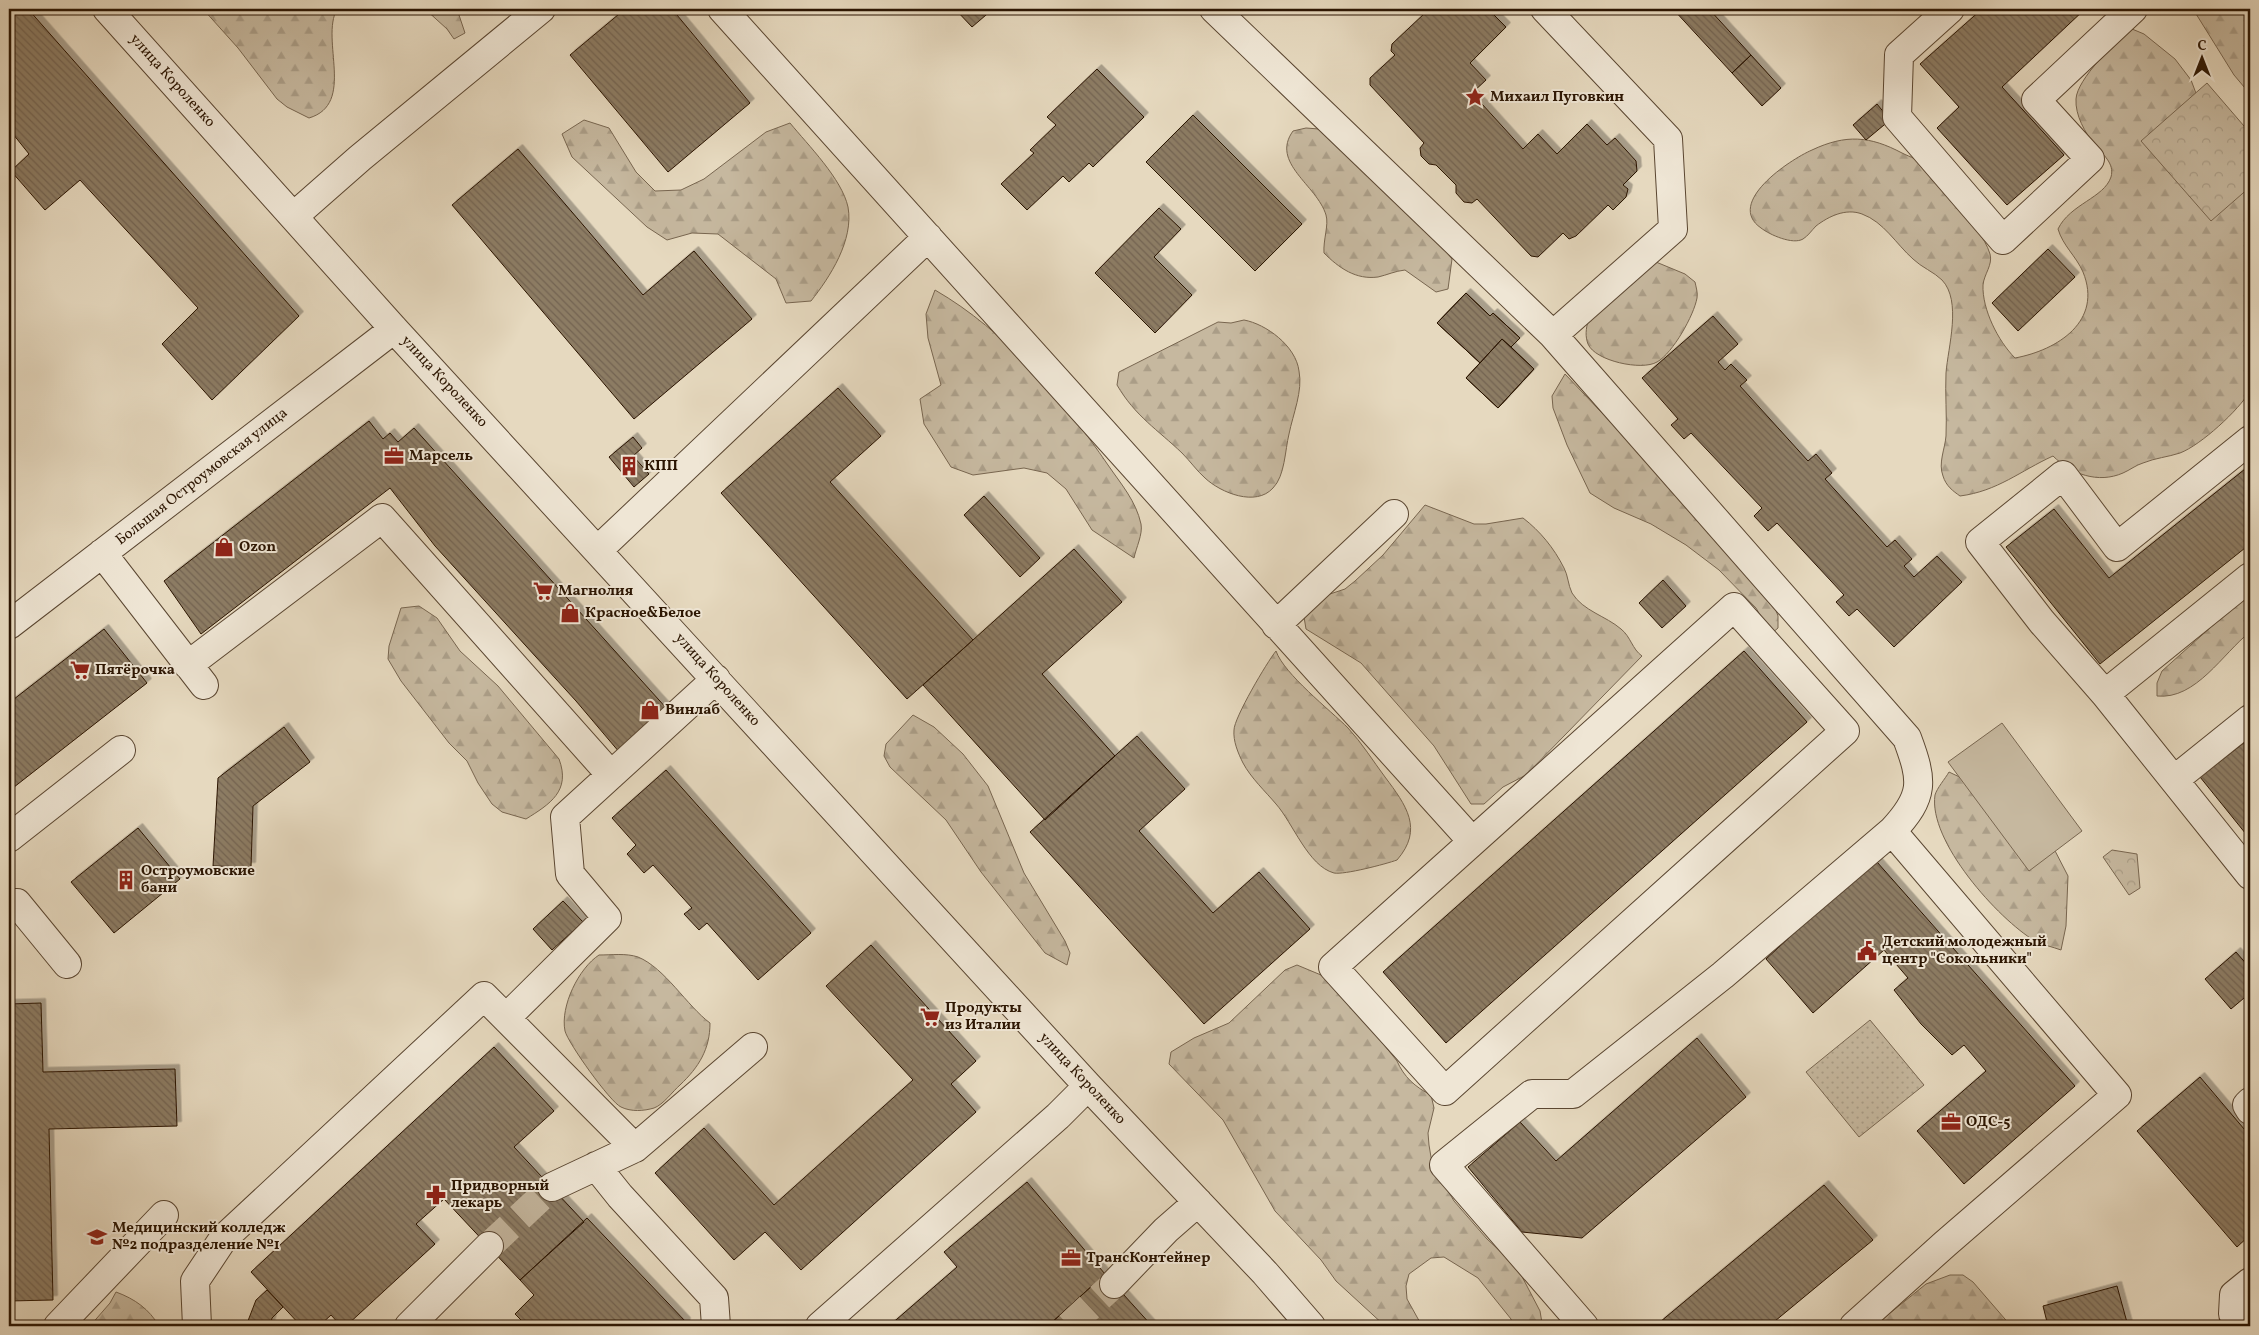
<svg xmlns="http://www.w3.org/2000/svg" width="2259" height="1335" font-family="Vollkorn,serif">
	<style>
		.grass { fill: url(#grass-dots); stroke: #786650 }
		.forest { fill: url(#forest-firs); stroke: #786650 }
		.park { fill: url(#park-crowns); stroke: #786650 }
		.pitch { fill: #c6b89f; stroke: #786650 }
		.building { fill: url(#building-back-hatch); stroke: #2b1502; filter: url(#shadow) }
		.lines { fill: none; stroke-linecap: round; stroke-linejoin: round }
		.minor-tunnel { stroke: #c1b299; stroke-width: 28; stroke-dasharray: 28 14; stroke-linecap: butt }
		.minor-casing { stroke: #5a4631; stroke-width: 30 }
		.minor { stroke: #efe6d5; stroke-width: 28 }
		.labels { text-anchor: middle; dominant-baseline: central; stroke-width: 4; stroke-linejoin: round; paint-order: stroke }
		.street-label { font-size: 15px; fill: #2b1502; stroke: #efe6d5 }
		.poi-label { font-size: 15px; font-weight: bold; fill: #2b1502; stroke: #efe6d5; text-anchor: start }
	</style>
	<defs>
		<pattern id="grass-dots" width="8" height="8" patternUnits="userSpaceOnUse" patternTransform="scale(1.25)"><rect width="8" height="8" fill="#c6b89f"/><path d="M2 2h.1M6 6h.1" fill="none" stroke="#aa9d87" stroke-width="1.8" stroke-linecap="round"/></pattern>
		<pattern id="forest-firs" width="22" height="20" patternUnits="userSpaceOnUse" patternTransform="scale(1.25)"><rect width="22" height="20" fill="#c6b89f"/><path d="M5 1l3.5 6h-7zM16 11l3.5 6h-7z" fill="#aa9d87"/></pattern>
		<pattern id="park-crowns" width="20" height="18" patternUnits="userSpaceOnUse" patternTransform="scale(1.25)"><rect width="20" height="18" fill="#c6b89f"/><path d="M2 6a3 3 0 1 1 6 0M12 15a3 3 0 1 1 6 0" fill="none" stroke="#aa9d87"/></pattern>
		<pattern id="building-back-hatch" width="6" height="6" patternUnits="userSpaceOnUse" patternTransform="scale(1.25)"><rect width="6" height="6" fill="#8c7b64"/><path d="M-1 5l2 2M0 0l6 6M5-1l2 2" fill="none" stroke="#736450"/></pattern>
		<filter id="shadow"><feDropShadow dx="4.5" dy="-4.5" stdDeviation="0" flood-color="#0004"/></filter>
	</defs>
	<rect width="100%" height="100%" fill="#e6d9bf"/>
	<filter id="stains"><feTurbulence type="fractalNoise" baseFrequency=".004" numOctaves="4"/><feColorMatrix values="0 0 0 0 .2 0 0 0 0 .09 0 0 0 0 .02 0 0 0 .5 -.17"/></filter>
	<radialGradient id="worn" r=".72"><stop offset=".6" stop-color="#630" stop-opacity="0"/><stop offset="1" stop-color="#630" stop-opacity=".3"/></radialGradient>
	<path class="grass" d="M 1870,1020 L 1924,1085 L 1859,1137 L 1806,1072 Z"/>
	<path class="forest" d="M 203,9 L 337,9 C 320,40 356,104 309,118 L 287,107 L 277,99 L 238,48 Z
		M 425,9 L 457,9 L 465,33 L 454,39 L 447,29 Z
		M 2193,9 L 2243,9 L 2250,18 L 2250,94 L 2234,75 Z
		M 2132,29 L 2144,34 L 2175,59 L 2191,80 L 2200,104 L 2250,164 L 2250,391 C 2239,410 2201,445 2180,453 C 2168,457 2155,458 2143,463 C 2136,465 2130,470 2123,473 C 2098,484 2071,474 2053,456 C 2020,471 1998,491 1960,496 C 1953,491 1946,486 1943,476 C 1938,463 1945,449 1946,436 C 1947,415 1945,394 1946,373 C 1948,347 1962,301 1942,280 C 1934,272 1921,267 1913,259 C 1896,244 1884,222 1862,214 C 1846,208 1829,216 1816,226 C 1812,230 1808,236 1803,239 C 1793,245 1770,235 1761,228 C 1725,203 1789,160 1812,150 C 1846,134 1870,136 1902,153 C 1910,157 1920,160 1926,166 C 1939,178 1949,195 1960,209 C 1970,222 1985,237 1990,254 C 1993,265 1984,274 1983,285 C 1982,309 1998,341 2015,358 C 2058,350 2103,321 2083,272 C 2076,256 2063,246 2058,229 C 2070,204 2104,198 2111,177 C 2115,163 2102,154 2095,145 C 2085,133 2075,115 2076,99 C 2077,79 2116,41 2132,29 Z
		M 584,120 L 609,128 L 636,172 L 655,191 L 681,190 L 704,179 L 766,132 L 790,123 C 808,145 842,179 848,207 C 854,240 830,277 811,301 L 786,303 L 776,279 L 718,234 L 692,233 L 667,240 L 647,227 L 572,157 L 562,134 Z
		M 1306,128 L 1319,129 L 1444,249 L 1452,259 L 1448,289 L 1436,292 L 1405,270 C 1395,271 1387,275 1378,277 C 1356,280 1339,268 1324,253 C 1323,240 1329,225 1326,215 C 1317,185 1270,163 1293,131 Z
		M 1656,262 L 1685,274 L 1695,282 C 1696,287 1698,293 1697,298 C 1694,315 1673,353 1657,362 C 1642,371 1595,361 1588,344 C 1585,336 1586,329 1588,321 Z
		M 935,290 C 1006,331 1062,398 1108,465 C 1121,484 1136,501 1141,524 C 1143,534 1136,548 1134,558 L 1092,530 L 1066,489 L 1047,473 L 1024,468 L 973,475 L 951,467 L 924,424 L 920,399 L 941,385 L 928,338 L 926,314 Z
		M 1244,320 C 1266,324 1296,346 1299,371 C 1303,391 1293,414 1289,434 C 1285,450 1285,476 1273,488 C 1256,507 1221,493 1205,478 C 1197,471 1190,461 1182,453 C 1158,430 1135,416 1117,385 L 1119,372 L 1218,322 L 1231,323 Z
		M 1565,374 L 1621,433 L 1632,441 L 1774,605 L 1778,616 L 1778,628 L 1771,634 L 1756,608 L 1719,570 L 1686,545 L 1651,524 L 1614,508 L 1590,493 L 1567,445 L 1553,408 L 1552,396 Z
		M 1425,505 L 1474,524 L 1486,524 L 1523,518 C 1540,531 1554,548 1564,568 C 1568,575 1568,585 1572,593 C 1583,611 1606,616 1621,629 C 1631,637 1632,649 1642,656 L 1526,775 L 1503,787 L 1484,804 L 1471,804 L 1434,746 L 1361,663 L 1306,629 L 1304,617 L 1321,597 L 1345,589 L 1355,581 L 1383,555 Z
		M 2250,584 L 2250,632 C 2223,653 2196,700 2157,696 L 2157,683 L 2162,671 L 2221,618 Z
		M 419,606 L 437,618 L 460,651 L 498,686 L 559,759 C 571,791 550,804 526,819 L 502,812 L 492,804 L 478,783 L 467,761 L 449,743 L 401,681 L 388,659 L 389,646 L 401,608 Z
		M 1276,651 C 1284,674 1330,710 1348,728 C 1362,743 1373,761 1385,777 C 1406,805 1424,829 1397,860 C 1386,864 1344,875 1334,873 C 1308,866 1293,823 1276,804 C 1265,791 1251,778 1243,763 C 1238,753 1233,741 1234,730 C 1234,718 1267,662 1276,651 Z
		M 913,715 L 934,727 L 963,754 L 988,786 L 1024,873 L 1065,941 L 1070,953 L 1067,965 L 1045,953 L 981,872 L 946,820 L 890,767 L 884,756 L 886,744 Z
		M 1949,772 L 1970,782 L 2051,843 L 2068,876 L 2066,926 L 2061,950 C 2053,947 2043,945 2035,941 C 1998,919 1928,841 1935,795 C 1937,788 1945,779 1949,772 Z
		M 599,955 C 612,955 626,953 638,957 C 665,968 687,1006 710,1023 C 710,1049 699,1067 680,1085 C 673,1091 663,1105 654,1108 C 644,1111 631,1112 621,1107 C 610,1102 568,1043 565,1031 C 560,1006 579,968 599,955 Z
		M 1297,965 L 1321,975 L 1340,990 L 1397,1061 C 1404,1077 1415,1087 1431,1095 L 1434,1108 L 1428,1133 L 1429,1145 L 1431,1157 L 1441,1179 L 1454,1201 L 1487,1239 L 1517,1267 L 1540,1311 L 1542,1323 L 1540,1326 L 1512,1326 L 1511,1319 L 1478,1278 L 1444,1257 L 1431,1258 L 1409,1274 L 1406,1286 L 1407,1299 L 1422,1326 L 1385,1326 L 1336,1281 L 1321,1260 L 1275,1211 L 1223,1120 L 1169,1064 L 1171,1052 L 1194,1038 L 1229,1023 L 1285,970 Z
		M 1950,1275 L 1963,1275 L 1973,1282 L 2011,1326 L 1874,1326 L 1926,1284 Z
		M 116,1292 C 135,1299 149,1309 159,1326 L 90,1326 L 110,1303 Z"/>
	<path class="park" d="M 2207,83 L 2250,133 L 2250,187 L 2211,221 L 2141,141 Z
		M 2112,850 L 2137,854 L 2140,888 L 2129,895 L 2103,857 Z"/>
	<path class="pitch" d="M 2002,723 L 2082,831 L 2029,871 L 1948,762 Z"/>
	<path class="building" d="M 9,9 L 28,9 L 299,316 L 212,400 L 162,344 L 198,308 L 80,180 L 45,210 L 11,171 L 29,154 L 9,129 Z
		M 625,9 L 672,9 L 750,103 L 668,172 L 570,55 Z
		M 955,9 L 993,9 L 972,27 Z
		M 1421,9 L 1488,9 L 1506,27 L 1470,63 L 1486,80 L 1472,93 L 1523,149 L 1538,134 L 1557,154 L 1587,124 L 1607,145 L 1615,138 L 1636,161 L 1637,171 L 1623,185 L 1628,189 L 1626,197 L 1613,210 L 1608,205 L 1576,236 L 1569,239 L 1563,233 L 1538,257 L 1531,256 L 1477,199 L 1472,203 L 1464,202 L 1456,193 L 1456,185 L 1436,165 L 1429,164 L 1421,156 L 1420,148 L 1424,143 L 1370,85 L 1370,78 L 1395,55 L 1391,51 L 1392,44 L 1425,13 Z
		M 1673,9 L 1709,9 L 1751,55 L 1732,73 Z
		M 1982,9 L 2085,9 L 2002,87 L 2064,155 L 2007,205 L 1937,128 L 1959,107 L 1920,64 Z
		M 1751,55 L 1781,88 L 1762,106 L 1732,73 Z
		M 1097,69 L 1144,117 L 1093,167 L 1089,163 L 1069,182 L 1063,176 L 1027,210 L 1001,184 L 1034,153 L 1030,150 L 1056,125 L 1047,117 Z
		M 1877,104 L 1890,120 L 1866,140 L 1853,125 Z
		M 1193,115 L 1302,224 L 1255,271 L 1146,162 Z
		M 518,149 L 643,295 L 694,251 L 752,319 L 634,419 L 452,205 Z
		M 1159,208 L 1181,229 L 1154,257 L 1192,295 L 1155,333 L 1095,273 Z
		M 2048,249 L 2075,277 L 2018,331 L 1992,303 Z
		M 1466,293 L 1490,316 L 1493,313 L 1520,338 L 1511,347 L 1534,369 L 1498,408 L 1466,378 L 1480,363 L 1437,323 Z
		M 1466,293 L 1490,316 L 1493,313 L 1520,338 L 1511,347 L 1502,339 L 1480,363 L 1437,323 Z
		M 1713,316 L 1738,344 L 1718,362 L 1725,370 L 1731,364 L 1747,380 L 1740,386 L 1808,461 L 1816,454 L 1832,473 L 1825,479 L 1887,547 L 1895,540 L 1912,559 L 1904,566 L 1914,577 L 1937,556 L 1962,582 L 1894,647 L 1857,609 L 1849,616 L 1836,602 L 1844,595 L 1777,523 L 1768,531 L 1754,516 L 1762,508 L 1691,433 L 1684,439 L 1671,425 L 1678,419 L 1642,378 Z
		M 1502,339 L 1534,369 L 1498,408 L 1466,378 Z
		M 838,388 L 881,436 L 830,482 L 973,640 L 907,699 L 721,493 Z
		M 369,421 L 383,439 L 390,433 L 398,442 L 414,428 L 668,710 L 620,753 L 576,701 L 435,546 L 390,488 L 201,634 L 164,581 Z
		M 633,437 L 642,448 L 633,456 L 649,474 L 634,487 L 609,457 Z
		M 2250,465 L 2250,544 L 2100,664 L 2006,547 L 2054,509 L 2109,578 Z
		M 984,496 L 1040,558 L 1020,577 L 964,515 Z
		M 1074,549 L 1122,602 L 1042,674 L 1115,756 L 1045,820 L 923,685 Z
		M 1663,580 L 1686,606 L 1662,628 L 1639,603 Z
		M 104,629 L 147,683 L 9,791 L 9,703 Z
		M 1744,651 L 1807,722 L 1446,1043 L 1383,972 Z
		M 284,727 L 310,762 L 253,806 L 251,867 L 213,866 L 218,778 Z
		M 1137,736 L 1185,789 L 1139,831 L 1213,913 L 1259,872 L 1310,929 L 1204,1024 L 1030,832 Z
		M 2250,738 L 2250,839 L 2200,777 Z
		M 666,770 L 811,933 L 758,980 L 707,923 L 699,930 L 684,914 L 692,908 L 653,865 L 644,873 L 627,854 L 636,845 L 612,818 Z
		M 138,828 L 180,879 L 114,933 L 71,882 Z
		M 1877,862 L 2075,1086 L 1964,1184 L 1917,1131 L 1986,1071 L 1964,1045 L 1952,1055 L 1921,1024 L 1894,990 L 1908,978 L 1884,950 L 1813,1013 L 1766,959 L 1818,911 Z
		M 563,901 L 583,922 L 552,950 L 533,929 Z
		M 871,945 L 976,1061 L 951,1084 L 976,1112 L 801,1270 L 765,1232 L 734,1260 L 655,1173 L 704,1128 L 774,1205 L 913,1080 L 826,986 Z
		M 2236,952 L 2250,968 L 2250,993 L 2231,1009 L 2205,979 Z
		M 41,1003 L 43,1072 L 175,1069 L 177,1126 L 49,1129 L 53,1300 L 9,1301 L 9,1004 Z
		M 1697,1038 L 1746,1097 L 1582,1238 L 1522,1232 L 1468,1167 L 1520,1122 L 1556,1161 Z
		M 494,1047 L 554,1111 L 514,1147 L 584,1222 L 520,1280 L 444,1199 L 416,1224 L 435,1244 L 346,1326 L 341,1326 L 331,1315 L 319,1326 L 301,1326 L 251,1272 Z
		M 2200,1077 L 2250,1136 L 2250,1235 L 2237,1247 L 2137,1131 Z
		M 1027,1182 L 1105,1274 L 1048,1326 L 889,1326 L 957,1267 L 944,1252 Z
		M 1824,1185 L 1873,1240 L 1769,1326 L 1659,1326 L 1660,1322 Z
		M 587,1218 L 686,1322 L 685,1326 L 527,1326 L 515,1314 L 534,1295 L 520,1280 Z
		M 1105,1274 L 1152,1326 L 1054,1326 L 1051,1323 Z
		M 2117,1286 L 2128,1326 L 2048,1326 L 2043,1306 Z
		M 267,1290 L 283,1307 L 272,1318 L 270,1326 L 246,1326 L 256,1300 Z"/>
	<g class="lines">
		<path class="minor-tunnel" d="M 489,1246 L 552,1187
			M 1069,1326 L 1114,1284"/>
		<defs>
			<path id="minor" d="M 107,9 L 394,329 L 1088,1086 L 1265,1273 L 1311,1326
				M 722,9 L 1472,841
				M 1214,9 L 1553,335 L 1907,738 C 1923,781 1925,796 1892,831 L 1723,975 L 1573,1094 L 1532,1094 L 1444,1165 L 1584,1326
				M 1545,9 L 1668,139 L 1673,229 L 1553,335
				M 1950,9 L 1899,55 L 1897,117 L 2003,240 L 2090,159 L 2036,100 L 2133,9
				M 294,216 L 360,158 L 541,9
				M 2250,440 L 2117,547 L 2063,475 L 1980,542 L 2042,622 L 2105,694 L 2250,875
				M 598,550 L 928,237
				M 102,553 L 204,685
				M 1734,607 L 1845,731 L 1445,1091 L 1333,967 Z
				M 9,625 L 394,329
				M 1276,625 L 1394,514
				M 188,665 L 382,518 L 611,775 L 716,679
				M 2105,694 L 2250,577
				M 2174,780 L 2250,719
				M 9,838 L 121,750
				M 9,903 L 17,903 L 67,964
				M 506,1018 L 607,918 L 570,874 L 565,817 L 611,775
				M 2250,1102 L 2247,1105 L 2250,1110
				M 596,1166 L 620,1196 L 714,1298 L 716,1326
				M 552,1187 L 635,1148 L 753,1047
				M 1114,1284 L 1166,1230 L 1198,1202
				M 58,1326 L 164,1215
				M 197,1326 L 195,1281 L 223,1239 L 484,996 L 635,1148
				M 409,1326 L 489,1246
				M 820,1326 L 1058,1116 L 1088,1086
				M 1854,1326 L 1945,1244 L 2117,1095 L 1892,831
				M 2242,1326 L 2233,1314 L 2234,1295 L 2250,1282"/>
		</defs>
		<use href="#minor" class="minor-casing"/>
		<use href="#minor" class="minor"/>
	</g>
	<defs>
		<symbol id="sight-bare" viewBox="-9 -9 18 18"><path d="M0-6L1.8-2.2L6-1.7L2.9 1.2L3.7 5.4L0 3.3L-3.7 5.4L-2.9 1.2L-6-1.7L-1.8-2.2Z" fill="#8f2418" stroke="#efe6d5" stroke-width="2.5" paint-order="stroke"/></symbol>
		<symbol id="office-bare" viewBox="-9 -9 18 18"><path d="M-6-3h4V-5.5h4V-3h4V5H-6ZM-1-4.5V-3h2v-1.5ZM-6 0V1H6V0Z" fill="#8f2418" stroke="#efe6d5" stroke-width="2.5" paint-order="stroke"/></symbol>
		<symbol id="building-bare" viewBox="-9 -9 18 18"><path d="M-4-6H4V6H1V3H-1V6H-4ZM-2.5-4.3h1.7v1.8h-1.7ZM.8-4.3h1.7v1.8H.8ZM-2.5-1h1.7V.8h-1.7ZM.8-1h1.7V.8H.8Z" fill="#8f2418" stroke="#efe6d5" stroke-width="2.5" paint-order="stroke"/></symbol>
		<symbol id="shop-bare" viewBox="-9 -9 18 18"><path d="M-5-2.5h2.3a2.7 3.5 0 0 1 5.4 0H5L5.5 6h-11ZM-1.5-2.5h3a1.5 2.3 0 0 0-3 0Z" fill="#8f2418" stroke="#efe6d5" stroke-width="2.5" paint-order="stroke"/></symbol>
		<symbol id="supermarket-bare" viewBox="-9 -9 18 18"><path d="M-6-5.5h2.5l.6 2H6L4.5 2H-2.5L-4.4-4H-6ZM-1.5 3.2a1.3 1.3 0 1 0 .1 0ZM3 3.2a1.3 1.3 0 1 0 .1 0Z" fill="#8f2418" stroke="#efe6d5" stroke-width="2.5" paint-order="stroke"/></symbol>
		<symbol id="civic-bare" viewBox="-9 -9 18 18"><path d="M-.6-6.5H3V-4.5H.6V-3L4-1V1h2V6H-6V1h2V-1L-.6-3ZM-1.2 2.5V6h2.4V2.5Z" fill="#8f2418" stroke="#efe6d5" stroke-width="2.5" paint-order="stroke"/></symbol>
		<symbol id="pharmacy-bare" viewBox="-9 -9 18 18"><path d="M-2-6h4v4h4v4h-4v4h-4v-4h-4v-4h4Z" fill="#8f2418" stroke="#efe6d5" stroke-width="2.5" paint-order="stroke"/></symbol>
		<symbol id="university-bare" viewBox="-9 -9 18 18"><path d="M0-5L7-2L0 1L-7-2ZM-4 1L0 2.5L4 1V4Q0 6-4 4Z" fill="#8f2418" stroke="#efe6d5" stroke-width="2.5" paint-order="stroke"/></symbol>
	</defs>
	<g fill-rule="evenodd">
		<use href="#sight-bare" x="1461" y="83" width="28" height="28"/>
		<use href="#office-bare" x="380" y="442" width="28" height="28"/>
		<use href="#building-bare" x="615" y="452" width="28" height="28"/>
		<use href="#shop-bare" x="210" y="533" width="28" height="28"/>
		<use href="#supermarket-bare" x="529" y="577" width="28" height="28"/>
		<use href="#shop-bare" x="556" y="599" width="28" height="28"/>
		<use href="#supermarket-bare" x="66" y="656" width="28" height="28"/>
		<use href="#shop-bare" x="636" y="696" width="28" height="28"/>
		<use href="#building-bare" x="112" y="866" width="28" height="28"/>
		<use href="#civic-bare" x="1853" y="937" width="28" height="28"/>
		<use href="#supermarket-bare" x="916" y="1003" width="28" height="28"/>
		<use href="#office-bare" x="1937" y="1108" width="28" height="28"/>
		<use href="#pharmacy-bare" x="422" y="1181" width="28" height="28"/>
		<use href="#university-bare" x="83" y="1223" width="28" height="28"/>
		<use href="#office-bare" x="1057" y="1244" width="28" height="28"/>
	</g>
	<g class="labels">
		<g class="street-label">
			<text transform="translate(172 81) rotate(48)">улица Короленко</text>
			<text transform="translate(444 382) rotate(47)">улица Короленко</text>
			<text transform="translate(202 477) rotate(-38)">Большая Остроумовская улица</text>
			<text transform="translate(717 680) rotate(48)">улица Короленко</text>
			<text transform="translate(1082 1079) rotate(47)">улица Короленко</text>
		</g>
		<g class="poi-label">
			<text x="1490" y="97">Михаил Пуговкин</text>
			<text x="409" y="456">Марсель</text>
			<text x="644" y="466">КПП</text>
			<text x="239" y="547">Ozon</text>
			<text x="558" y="591">Магнолия</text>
			<text x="585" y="613">Красное&amp;Белое</text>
			<text x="95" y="670">Пятёрочка</text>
			<text x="665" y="710">Винлаб</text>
			<text x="141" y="871">Остроумовские<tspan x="141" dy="17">бани</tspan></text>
			<text x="1882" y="942">Детский молодежный<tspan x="1882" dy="17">центр "Сокольники"</tspan></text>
			<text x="945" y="1008">Продукты<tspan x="945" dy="17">из Италии</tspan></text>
			<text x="1966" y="1122">ОДС-5</text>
			<text x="451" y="1186">Придворный<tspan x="451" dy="17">лекарь</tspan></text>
			<text x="112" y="1228">Медицинский колледж<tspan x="112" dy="17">№2 подразделение №1</tspan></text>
			<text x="1086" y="1258">ТрансКонтейнер</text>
		</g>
	</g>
	<rect width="2259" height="1335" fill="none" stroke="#e6d9bf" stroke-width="30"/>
	<rect x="10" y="10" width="2239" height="1315" fill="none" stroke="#2b1502" stroke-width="2.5"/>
	<rect x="15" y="15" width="2229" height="1305" fill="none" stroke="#2b1502"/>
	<g transform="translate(2202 58)" stroke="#efe6d5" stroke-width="4" paint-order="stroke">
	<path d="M0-4L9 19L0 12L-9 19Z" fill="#2b1502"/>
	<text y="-8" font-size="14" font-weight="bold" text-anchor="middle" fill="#2b1502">С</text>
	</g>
	<rect width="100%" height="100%" filter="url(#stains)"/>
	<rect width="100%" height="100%" fill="url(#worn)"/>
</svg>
